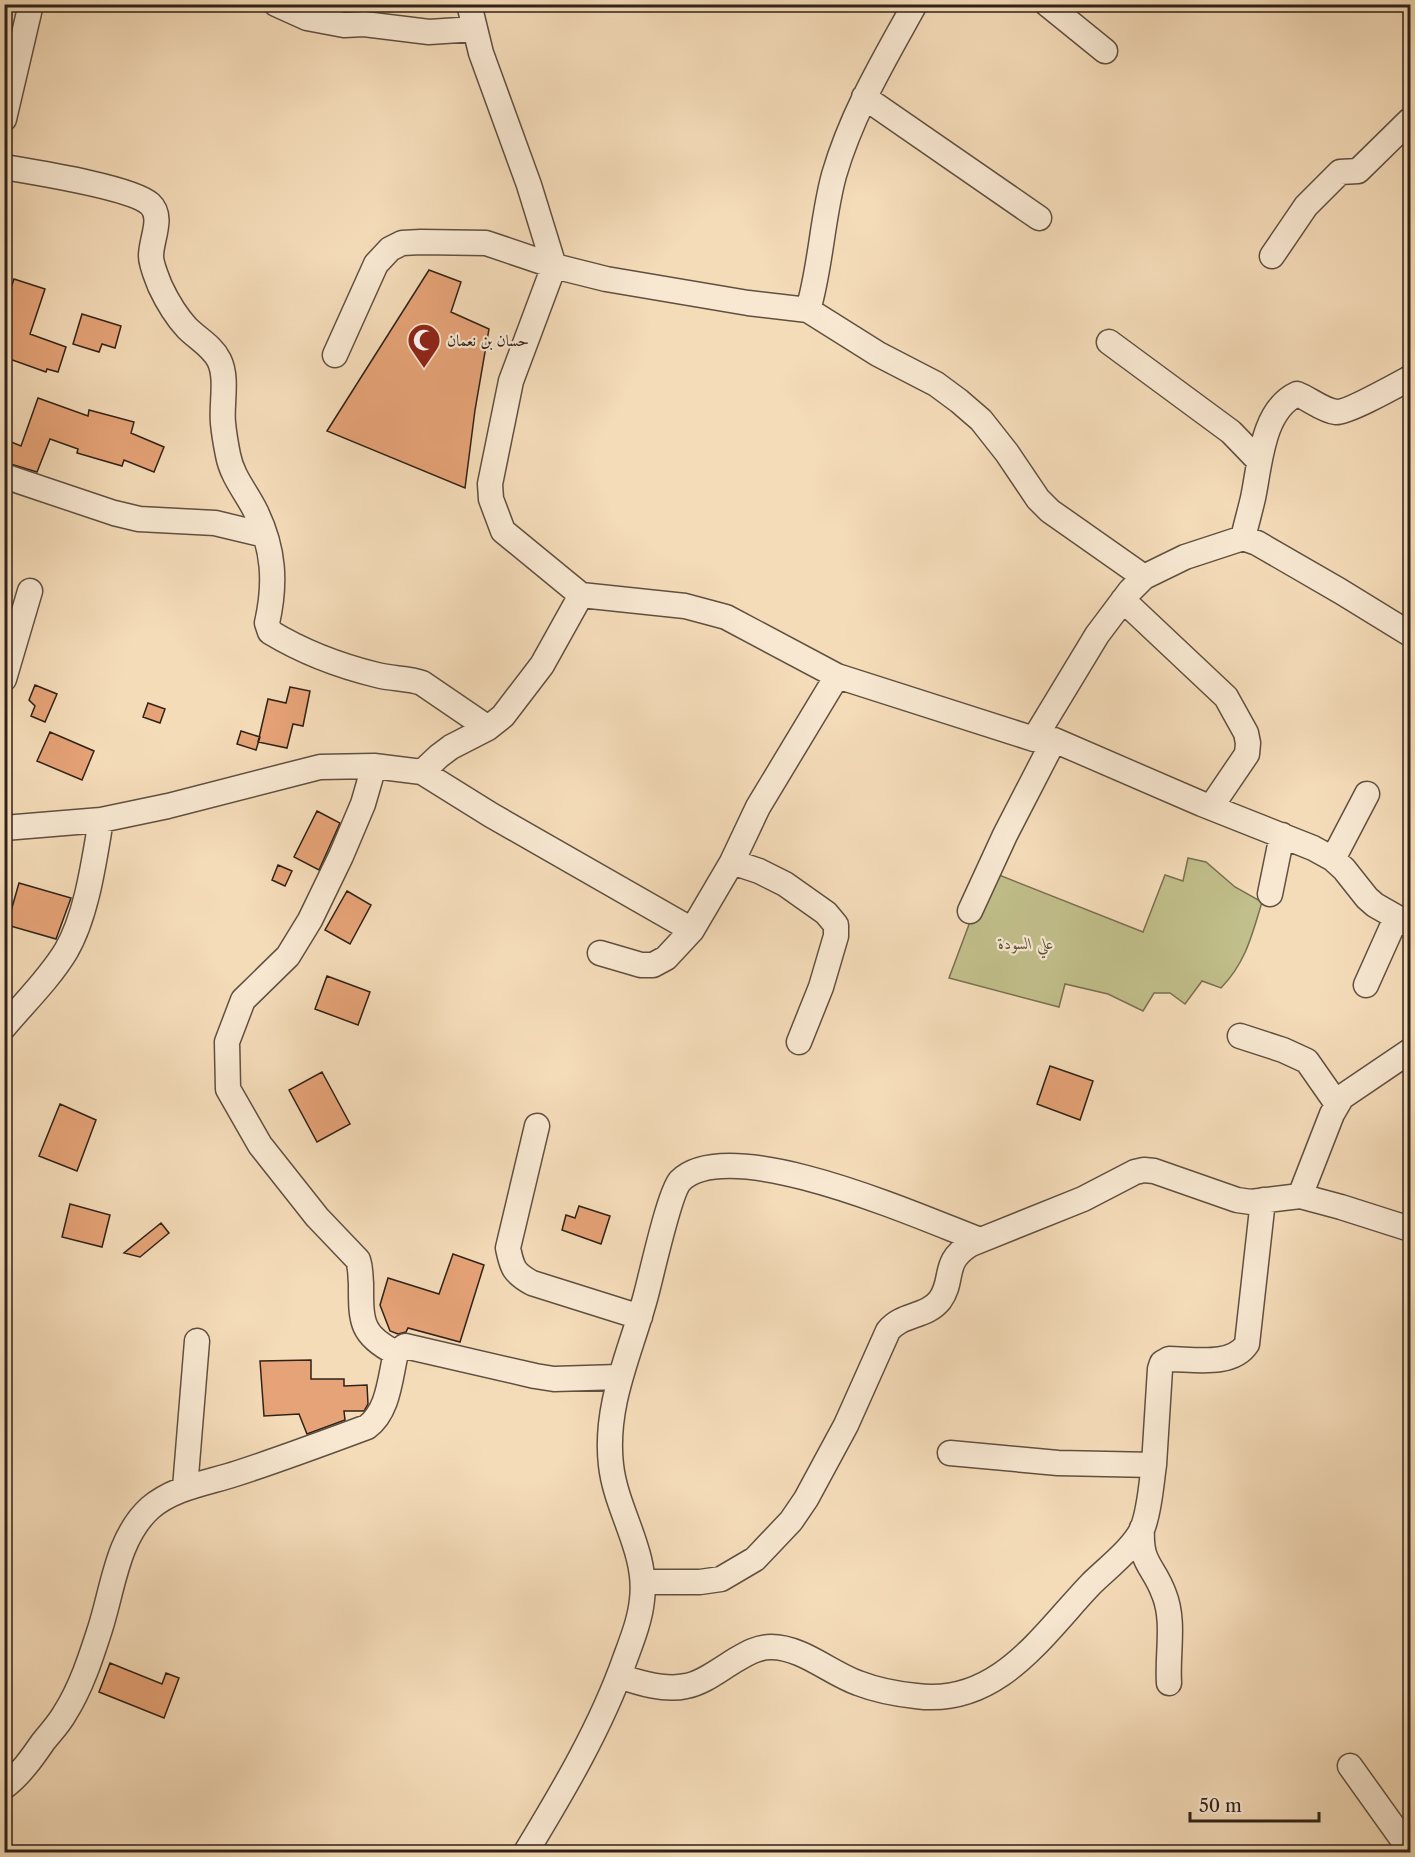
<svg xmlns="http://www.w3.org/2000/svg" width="1415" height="1857" font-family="'Libre Caslon Text',Amiri,serif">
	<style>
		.green { fill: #c1bf8b; stroke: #787052; stroke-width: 1.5 }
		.building { fill: #e6a377; stroke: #2f2218; stroke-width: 1.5 }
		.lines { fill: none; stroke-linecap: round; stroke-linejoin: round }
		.minor-casing { stroke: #605040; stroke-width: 27 }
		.minor { stroke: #f8e8d2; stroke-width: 24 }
		.labels { text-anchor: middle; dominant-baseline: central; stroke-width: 4.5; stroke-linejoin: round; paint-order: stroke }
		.poi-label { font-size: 16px; fill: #2f2218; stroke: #f8e8d2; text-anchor: start }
		.park-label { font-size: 16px; font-style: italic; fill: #5b513a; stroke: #f8e8d2 }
	</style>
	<rect width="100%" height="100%" fill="#f5dcb9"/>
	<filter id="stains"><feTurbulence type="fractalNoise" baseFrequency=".00333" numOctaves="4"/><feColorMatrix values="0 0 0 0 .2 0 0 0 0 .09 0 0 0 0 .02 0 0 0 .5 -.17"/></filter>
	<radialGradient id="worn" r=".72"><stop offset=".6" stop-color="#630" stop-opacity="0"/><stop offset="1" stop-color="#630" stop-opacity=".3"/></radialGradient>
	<path class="green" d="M 1188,858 L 1206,862 L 1235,887 L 1262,902 C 1252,935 1246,962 1221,988 L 1202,981 L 1185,1004 L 1170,993 L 1154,993 L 1143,1011 L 1108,994 L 1065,984 L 1059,1007 L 949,978 L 989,871 L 1143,932 L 1165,875 L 1183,881 Z"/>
	<path class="building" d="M 429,270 L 461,282 L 451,312 L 489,329 L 475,410 L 465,488 L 327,431 Z
		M 14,279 L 45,289 L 30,334 L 66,347 L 58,372 L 47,369 L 46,372 L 4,357 L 4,308 Z
		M 82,314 L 121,326 L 115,348 L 102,344 L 99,352 L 73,344 Z
		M 38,398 L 88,416 L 89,410 L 134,422 L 131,433 L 164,447 L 154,472 L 124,460 L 122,466 L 77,453 L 78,449 L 50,439 L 37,472 L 4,462 L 4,439 L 21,446 Z
		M 35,685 L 57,694 L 45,722 L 31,716 L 35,706 L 29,700 Z
		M 290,687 L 310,691 L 303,726 L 293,724 L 287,748 L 258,742 L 268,699 L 286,703 Z
		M 148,703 L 165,709 L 160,723 L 143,717 Z
		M 241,731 L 260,737 L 256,750 L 237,744 Z
		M 50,732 L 94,751 L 82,780 L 37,761 Z
		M 317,811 L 340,823 L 319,870 L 294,857 Z
		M 278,865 L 292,871 L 285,886 L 272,880 Z
		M 19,883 L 71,898 L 56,939 L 7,925 Z
		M 347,891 L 371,905 L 350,944 L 325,930 Z
		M 327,976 L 370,992 L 358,1025 L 315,1009 Z
		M 1050,1066 L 1093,1081 L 1080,1120 L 1037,1104 Z
		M 322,1072 L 350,1124 L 317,1142 L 289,1090 Z
		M 60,1104 L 96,1120 L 77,1171 L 39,1156 Z
		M 70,1204 L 110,1215 L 102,1247 L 62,1237 Z
		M 579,1206 L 610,1216 L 601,1244 L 562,1230 L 566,1215 L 575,1218 Z
		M 161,1223 L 169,1233 L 140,1257 L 124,1253 Z
		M 453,1254 L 484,1265 L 460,1342 L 408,1328 L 406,1332 L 398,1334 L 390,1331 L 380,1305 L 388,1278 L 439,1294 Z
		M 311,1360 L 311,1379 L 344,1379 L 344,1386 L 367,1385 L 368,1404 L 364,1411 L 344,1411 L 345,1420 L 307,1434 L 299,1414 L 264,1416 L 260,1361 Z
		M 110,1663 L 162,1684 L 166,1673 L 179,1678 L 164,1718 L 99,1692 Z"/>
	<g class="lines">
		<defs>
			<path id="minor" d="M 276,4 L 307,18 L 344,25 L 364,24 L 429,32 L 475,29
				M 469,4 L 481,53 L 529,185 L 554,266 L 511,381 L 490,484 L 491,499 L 503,531 L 581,595 L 685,606 L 726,617 L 837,676 L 1034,739 L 1097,635 L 1130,591 L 1144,577 L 1185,557 L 1243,538 C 1246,525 1250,511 1253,498 C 1260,465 1262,410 1297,394 C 1310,399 1322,410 1336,412 C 1347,413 1397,385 1410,378
				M 1047,4 L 1105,51
				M 864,97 L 1039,218
				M 4,119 L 31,4
				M 4,167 C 33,172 131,187 150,204 C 164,217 151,239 151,256 C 151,265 157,278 160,286 C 167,301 176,316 187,328 C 198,339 212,346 219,360 C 228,378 221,404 223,423 C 224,434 226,445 228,455 C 232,477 247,493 256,512 C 274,549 276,583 267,623 L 270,632 C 303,652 340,666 377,675 C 392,679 408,678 422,683 L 488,728
				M 1272,256 L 1306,206 L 1340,172 L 1358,171 L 1410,120
				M 808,310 C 821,266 822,219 834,175 C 852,113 884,60 915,4
				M 1109,342 L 1231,432 L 1259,461
				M 335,355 L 376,264 L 390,249 L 402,243 L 421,242 L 486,243 L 554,266 L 606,279 L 748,303 L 808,310 L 878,354 L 936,384 L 959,401 L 981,420 L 1007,453 L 1038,499 L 1050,511 L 1144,577
				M 4,476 L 114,513 L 139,519 L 215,523 L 265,535
				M 1243,538 L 1257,543 L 1340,591 L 1410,634
				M 1123,600 L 1226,697 L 1246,733 L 1248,743 L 1247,754 L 1211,807
				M 4,679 L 30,591
				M 1034,739 L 1054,740 L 1202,804 L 1313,848 L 1333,859 L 1344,869 L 1367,898 L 1375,905 L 1410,925
				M 374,766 L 363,804 L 341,856 L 310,920 L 288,956 L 243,1000 L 227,1042 L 228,1089 L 260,1145 L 317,1217 L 358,1260 C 361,1269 360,1274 361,1283 C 361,1321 360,1335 396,1353
				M 422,772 L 439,756 L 451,747 L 488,728 L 503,716 L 542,665 L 581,595
				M 4,828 L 101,820 L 168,806 L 320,767 L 374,766 L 422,772 L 491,815 L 692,930
				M 1333,859 L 1367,794
				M 732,862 L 759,871 L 785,884 L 826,913 L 836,925 L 836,936 L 821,987 L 799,1042
				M 1270,894 L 1282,835
				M 970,911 L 1005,835 L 1054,740
				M 600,953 L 641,965 L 653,965 L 666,958 L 692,930 L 732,862 L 758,807 L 837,676
				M 1366,985 L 1396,918
				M 4,1027 C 25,1002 49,979 66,951 C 87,915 94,861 101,820
				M 1240,1036 L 1283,1050 L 1307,1061 L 1337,1104
				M 1410,1051 L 1342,1097 L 1332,1114 L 1300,1196 L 1341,1207 L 1410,1229
				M 537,1126 L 508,1248 C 512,1268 514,1273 532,1283 L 640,1317
				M 950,1453 L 1058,1463 L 1154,1465 L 1160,1369 L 1162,1363 L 1169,1359 C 1193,1359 1232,1367 1247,1344 L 1263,1200
				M 185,1488 L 197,1341
				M 1142,1528 C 1140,1565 1153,1564 1164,1594 C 1175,1621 1167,1654 1169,1683
				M 644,1582 L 700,1582 L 721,1579 L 755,1559 L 791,1521 L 806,1499 L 846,1425 L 888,1331 C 902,1313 926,1318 940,1300 C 955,1279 941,1262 971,1244 L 1083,1199 L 1135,1172 L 1144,1170 L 1154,1171 L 1237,1200 L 1251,1202 L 1300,1196
				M 619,1676 C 639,1683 665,1691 686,1686 C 703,1683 719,1670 734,1661 C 746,1654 757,1647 771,1647 C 802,1647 830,1673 858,1683 C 876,1690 897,1694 916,1696 C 998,1707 1043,1634 1091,1584 C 1106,1569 1135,1547 1143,1527 C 1150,1508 1151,1485 1154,1465
				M 1350,1766 L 1410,1850
				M 4,1787 C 20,1775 32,1758 43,1742 C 50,1733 59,1724 65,1713 C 81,1688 91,1657 100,1629 C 113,1589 117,1538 150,1508 C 174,1487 208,1483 238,1473 C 281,1459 324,1443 367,1427 C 389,1411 390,1377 396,1353 L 405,1346 L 535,1376 L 554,1379 L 619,1377
				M 526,1852 C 563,1791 601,1727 625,1659 C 632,1640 640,1620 642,1600 C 648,1552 616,1511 611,1465 C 604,1404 631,1352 646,1295 C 652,1273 669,1194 680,1181 C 729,1131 924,1219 980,1240"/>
		</defs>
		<use href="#minor" class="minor-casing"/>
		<use href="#minor" class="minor"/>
	</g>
	<defs>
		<symbol id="mosque-pin" viewBox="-11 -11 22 30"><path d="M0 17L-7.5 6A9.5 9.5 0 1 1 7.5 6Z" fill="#8f2418" stroke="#f8e8d2"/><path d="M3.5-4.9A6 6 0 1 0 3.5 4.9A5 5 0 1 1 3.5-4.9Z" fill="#fff"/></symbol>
	</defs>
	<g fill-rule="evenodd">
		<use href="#mosque-pin" x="405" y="321" width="38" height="52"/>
	</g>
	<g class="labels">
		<g class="poi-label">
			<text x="447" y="340">حسان بن نعمان</text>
		</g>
		<g class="park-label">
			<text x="1026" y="943">علي السودة</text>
		</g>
	</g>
	<rect width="1415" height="1857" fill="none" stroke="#f5dcb9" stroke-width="24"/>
	<rect x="6" y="6" width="1403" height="1845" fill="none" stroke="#2f2218" stroke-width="3"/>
	<rect x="12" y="12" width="1391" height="1833" fill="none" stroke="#2f2218" stroke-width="1.5"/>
	<path d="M1190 1812v9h129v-9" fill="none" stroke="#2f2218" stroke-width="3"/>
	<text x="1199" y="1812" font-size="18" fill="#2f2218" stroke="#f8e8d2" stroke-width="4.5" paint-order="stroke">50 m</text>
	<rect width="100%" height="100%" filter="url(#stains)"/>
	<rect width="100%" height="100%" fill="url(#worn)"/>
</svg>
